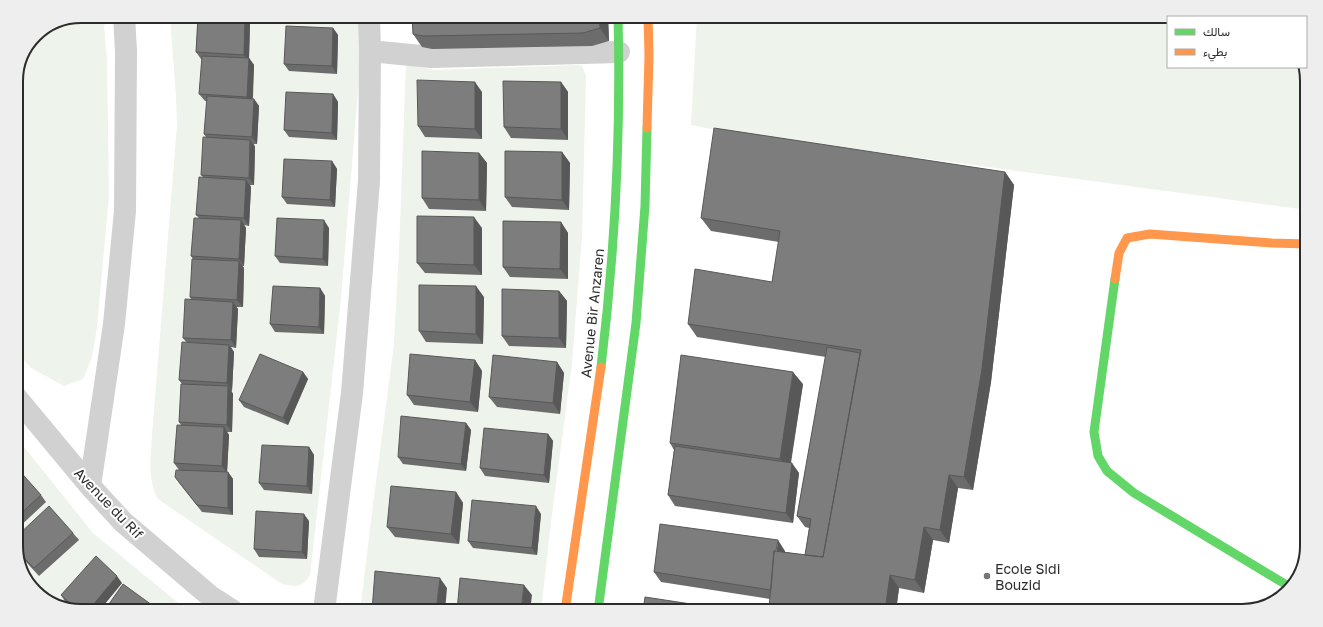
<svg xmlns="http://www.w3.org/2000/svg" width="1323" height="627" font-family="'Golos Text',Vazirmatn,sans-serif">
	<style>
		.green { fill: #eef3eb }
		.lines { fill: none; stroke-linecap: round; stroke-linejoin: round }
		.street { stroke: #d1d1d1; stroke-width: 22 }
		.fast { stroke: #63d668; stroke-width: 9 }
		.slow { stroke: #ff974d; stroke-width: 9 }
		.wall { fill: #6c6c6c }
		.shaded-wall { fill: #585858 }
		.building { fill: #7d7d7d; stroke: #585858 }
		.poi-dot { fill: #767676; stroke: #fff; stroke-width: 1.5 }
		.labels { text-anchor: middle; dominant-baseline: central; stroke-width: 4; stroke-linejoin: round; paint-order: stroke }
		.street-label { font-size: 14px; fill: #2c2c2c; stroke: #fff }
		.poi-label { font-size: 14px; fill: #2c2c2c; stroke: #fff; text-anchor: start }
		.rim { fill: none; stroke: #2c2c2c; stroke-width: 2 }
	</style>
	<rect width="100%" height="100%" fill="#fff"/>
	<path class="green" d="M 81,16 L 107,16 L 104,27 L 107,59 L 109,196 L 97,327 L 92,357 L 83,379 L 64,386 L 31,368 L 16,351 L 16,77 L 35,35 Z
		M 170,16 L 361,16 L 363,30 L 341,298 L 310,575 C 302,588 297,587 282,584 L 158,499 C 147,480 151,456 152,435 L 177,125 L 176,97 Z
		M 697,16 L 1246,17 L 1168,17 L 1168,67 L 1303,67 L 1307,77 L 1307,210 L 722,131 L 691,125 Z
		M 406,64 L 434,70 L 576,65 L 582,66 L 586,76 L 582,237 L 572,363 L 551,522 L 541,611 L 360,611 L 374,497 L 394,344 L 399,251 Z
		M 16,437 L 93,533 L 188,611 L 81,611 L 53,604 L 27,582 L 16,550 Z"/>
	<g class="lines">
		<path class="street" d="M 370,51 L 431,57 L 619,52
			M 16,397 L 90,486 L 123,522 L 210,596 L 233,611
			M 90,486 L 114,324 L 125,211 L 126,51 L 124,16
			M 324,611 L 352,393 L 369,181 L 370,51 L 369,16"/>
		<path class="fast" d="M 1115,279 L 1094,432 L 1098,456 L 1107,471 L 1134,493 L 1290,587
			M 601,367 C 615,251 621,133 618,16
			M 598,611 L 636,323 L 645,206 L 647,128"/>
		<path class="slow" d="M 647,128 L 649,56 L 648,16
			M 1115,279 L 1119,253 L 1127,238 L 1150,234 L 1272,243 L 1307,244
			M 565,611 L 601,367"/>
	</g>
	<path class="wall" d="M 193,16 L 245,16 L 250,23 L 249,58 L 254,65 L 253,99 L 254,99 L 259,106 L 257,144 L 254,144 L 255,147 L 254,185 L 250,185 L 251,187 L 249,226 L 244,225 L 246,228 L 244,266 L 242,266 L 244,268 L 243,307 L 236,307 L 238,309 L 236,348 L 231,347 L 234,352 L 232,391 L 231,390 L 233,394 L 232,432 L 227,432 L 229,435 L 227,472 L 228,472 L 233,479 L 233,515 L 202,512 L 180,484 L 175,477 L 179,470 L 174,463 L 181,425 L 179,422 L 182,384 L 179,380 L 187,343 L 183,338 L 191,299 L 190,297 L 193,259 L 191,256 L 199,218 L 196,215 L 203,177 L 201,175 L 206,137 L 204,134 L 207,101 L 205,101 L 199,94 L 202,59 L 201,59 L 196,52 L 198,19 L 194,18 Z
		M 412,16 L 608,16 L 609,41 L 592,46 L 432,49 L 422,47 L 413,34 Z
		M 333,28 L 338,35 L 337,74 L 289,71 L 284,64 Z
		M 561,82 L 568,92 L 568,140 L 511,138 L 504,127 Z
		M 482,92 L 482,139 L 425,137 L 418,126 Z
		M 333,94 L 338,102 L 337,140 L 289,137 L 284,130 Z
		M 562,152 L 570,163 L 569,210 L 512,207 L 505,197 Z
		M 479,153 L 487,163 L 486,211 L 429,209 L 422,198 Z
		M 332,161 L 337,169 L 335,207 L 287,204 L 282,197 Z
		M 1005,172 L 1014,185 L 991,382 L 973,490 L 958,488 L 949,543 L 933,540 L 924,593 L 899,588 L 896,611 L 771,611 L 769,608 L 770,599 L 661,582 L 654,572 L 785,551 L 785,552 L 805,555 L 809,528 L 805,527 L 797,516 L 826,357 L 697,337 L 688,324 L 772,282 L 779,242 L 711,231 L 701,218 Z
		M 561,222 L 568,233 L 568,279 L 510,277 L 503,267 Z
		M 329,228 L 328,266 L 280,263 L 275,256 Z
		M 482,228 L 482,275 L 425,273 L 417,263 Z
		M 320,288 L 325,296 L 324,334 L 275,332 L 270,324 Z
		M 559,291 L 567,301 L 566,348 L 509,346 L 502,336 Z
		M 484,297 L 483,344 L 426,342 L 419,331 Z
		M 475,360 L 482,371 L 478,412 L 414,405 L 407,395 Z
		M 557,362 L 564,373 L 560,414 L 497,407 L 489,397 Z
		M 303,372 L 308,379 L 288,425 L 244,407 L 239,400 Z
		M 803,384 L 791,463 L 799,473 L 793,523 L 675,506 L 668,495 L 674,450 L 670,443 Z
		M 466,423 L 471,430 L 466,471 L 403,464 L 398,457 Z
		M 548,434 L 553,441 L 549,483 L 485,476 L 480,468 Z
		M 309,447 L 314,455 L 312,494 L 264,490 L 259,483 Z
		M 16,469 L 41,495 L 46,502 L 16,530 Z
		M 456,492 L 463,503 L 459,544 L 395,537 L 387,527 Z
		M 541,514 L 537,555 L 473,548 L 468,541 Z
		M 309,521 L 307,559 L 259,557 L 254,549 Z
		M 73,533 L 79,540 L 39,576 L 17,552 L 16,550 L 16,537 Z
		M 122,583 L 99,611 L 81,611 L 74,609 L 66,603 L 61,595 Z"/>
	<path class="shaded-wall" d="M 245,16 L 250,23 L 249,58 L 254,65 L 252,104 L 247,97 L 249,62 L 244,55 Z
		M 599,16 L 608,16 L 609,41 L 600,28 Z
		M 333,28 L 338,35 L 337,74 L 332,66 Z
		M 475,82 L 482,92 L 482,139 L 475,129 Z
		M 561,82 L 568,92 L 568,140 L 561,129 Z
		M 333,94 L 338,102 L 337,140 L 332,133 Z
		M 254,99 L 259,106 L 257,144 L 252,137 Z
		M 250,140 L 255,147 L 254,185 L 249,178 Z
		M 562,152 L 570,163 L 569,210 L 562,200 Z
		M 479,153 L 487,163 L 486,211 L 479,200 Z
		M 332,161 L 337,169 L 335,207 L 330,200 Z
		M 1005,172 L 1014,185 L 991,382 L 973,490 L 964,477 Z
		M 246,180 L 251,187 L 249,226 L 244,218 Z
		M 474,217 L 482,228 L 482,275 L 474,265 Z
		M 241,220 L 246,228 L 244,266 L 239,259 Z
		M 324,220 L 329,228 L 328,266 L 323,259 Z
		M 561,222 L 568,233 L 568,279 L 560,269 Z
		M 239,261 L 244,268 L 243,307 L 237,300 Z
		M 476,286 L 484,297 L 483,344 L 476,334 Z
		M 320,288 L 325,296 L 324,334 L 319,327 Z
		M 559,291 L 567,301 L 566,348 L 559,338 Z
		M 233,302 L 238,309 L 236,348 L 231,340 Z
		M 229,345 L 234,352 L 232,391 L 227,383 Z
		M 475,360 L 482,371 L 478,412 L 470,402 Z
		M 557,362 L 564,373 L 560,414 L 553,403 Z
		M 303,372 L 308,379 L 288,425 L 283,418 Z
		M 793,372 L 803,384 L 789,472 L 780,459 Z
		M 228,386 L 233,394 L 232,432 L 227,425 Z
		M 466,423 L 471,430 L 466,471 L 461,464 Z
		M 224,427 L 229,435 L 227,473 L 222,466 Z
		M 548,434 L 553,441 L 549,483 L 544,475 Z
		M 309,447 L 314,455 L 312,494 L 307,486 Z
		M 792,463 L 799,473 L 793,523 L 786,513 Z
		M 228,472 L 233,479 L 233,515 L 228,508 Z
		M 949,475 L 958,488 L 949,543 L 940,530 Z
		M 456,492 L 463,503 L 459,544 L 451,534 Z
		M 536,506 L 541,514 L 537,555 L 532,548 Z
		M 304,514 L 309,521 L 307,559 L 302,552 Z
		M 924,527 L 933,540 L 924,593 L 915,580 Z
		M 778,540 L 785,551 L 779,600 L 772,590 Z
		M 890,575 L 899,588 L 896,611 L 885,611 Z
		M 117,576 L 122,583 L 99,611 L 88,611 Z
		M 440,578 L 447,588 L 445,611 L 436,611 Z
		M 524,585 L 532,595 L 530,611 L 521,611 Z
		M 156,608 L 158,611 L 153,611 Z"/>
	<path class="building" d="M 198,16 L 245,16 L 244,55 L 196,52 Z
		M 412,16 L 599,16 L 600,28 L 583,33 L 423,36 L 413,34 Z
		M 286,26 L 333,28 L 332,66 L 284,64 Z
		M 202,56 L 249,58 L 247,97 L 199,94 Z
		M 417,80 L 475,82 L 475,129 L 418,126 Z
		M 503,81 L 561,82 L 561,129 L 504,127 Z
		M 286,92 L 333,94 L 332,133 L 284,130 Z
		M 207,96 L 254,99 L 252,137 L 204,134 Z
		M 714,128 L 1005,172 L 982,369 L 964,477 L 949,475 L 940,530 L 924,527 L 915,580 L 890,575 L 885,611 L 789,611 L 769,608 L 774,551 L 823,557 L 861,350 L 688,324 L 695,269 L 772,282 L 780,231 L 701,218 Z
		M 203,137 L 250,140 L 249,178 L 201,175 Z
		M 422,151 L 479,153 L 479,200 L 422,198 Z
		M 505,151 L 562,152 L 562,200 L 505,197 Z
		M 284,159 L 332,161 L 330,200 L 282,197 Z
		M 199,177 L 246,180 L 244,218 L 196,215 Z
		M 417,216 L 474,217 L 474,265 L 417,263 Z
		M 194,218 L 241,220 L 239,259 L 191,256 Z
		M 277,218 L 324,220 L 323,259 L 275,256 Z
		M 503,221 L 561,222 L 560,269 L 503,267 Z
		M 192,259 L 239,261 L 237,300 L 190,297 Z
		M 419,285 L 476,286 L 476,334 L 419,331 Z
		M 273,286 L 320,288 L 319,327 L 270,324 Z
		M 502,289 L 559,291 L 559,338 L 502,336 Z
		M 185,299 L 233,302 L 231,340 L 183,338 Z
		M 182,342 L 229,345 L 227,383 L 179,380 Z
		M 827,347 L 860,353 L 823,557 L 805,555 L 811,519 L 797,516 Z
		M 260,354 L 303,372 L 283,418 L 239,400 Z
		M 410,354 L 475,360 L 470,402 L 407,395 Z
		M 493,355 L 557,362 L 553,403 L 489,397 Z
		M 681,355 L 793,372 L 780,459 L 670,443 Z
		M 181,384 L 228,386 L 227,425 L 179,422 Z
		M 401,416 L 466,423 L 461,464 L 398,457 Z
		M 177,425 L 224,427 L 222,466 L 174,463 Z
		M 484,428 L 548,434 L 544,475 L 480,468 Z
		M 262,445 L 309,447 L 307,486 L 259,483 Z
		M 675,446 L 792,463 L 786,513 L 668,495 Z
		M 17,468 L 41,495 L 16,518 L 16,469 Z
		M 176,470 L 228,472 L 228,508 L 197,505 L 175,477 Z
		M 391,486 L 456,492 L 451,534 L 387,527 Z
		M 472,500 L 536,506 L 532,548 L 468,541 Z
		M 49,506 L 73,533 L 34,568 L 16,550 L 16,537 Z
		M 256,511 L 304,514 L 302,552 L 254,549 Z
		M 660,524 L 778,540 L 776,551 L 774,551 L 771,590 L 654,572 Z
		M 96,556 L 117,576 L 88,611 L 79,611 L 61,595 Z
		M 375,571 L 440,578 L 436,611 L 372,611 Z
		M 460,578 L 524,585 L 521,611 L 457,611 Z
		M 123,584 L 156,608 L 153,611 L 104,611 Z
		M 645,597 L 737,611 L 643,611 Z"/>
	<circle class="poi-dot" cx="987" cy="576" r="4"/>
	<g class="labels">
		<g class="street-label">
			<text transform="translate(592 313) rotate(-84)">Avenue Bir Anzaren</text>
			<text transform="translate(109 503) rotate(46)">Avenue du Rif</text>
		</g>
		<g class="poi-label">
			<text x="995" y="568">Ecole Sidi<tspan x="995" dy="16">Bouzid</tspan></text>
		</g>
	</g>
	<path d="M0 0H1323V627H0ZM81 23H1242A58 58 0 0 1 1300 81V546A58 58 0 0 1 1242 604H81A58 58 0 0 1 23 546V81A58 58 0 0 1 81 23Z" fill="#eee" fill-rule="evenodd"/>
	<path class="rim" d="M81 23H1242A58 58 0 0 1 1300 81V546A58 58 0 0 1 1242 604H81A58 58 0 0 1 23 546V81A58 58 0 0 1 81 23Z"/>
	<rect x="1167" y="16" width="140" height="52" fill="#ffffff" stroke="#ababab"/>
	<rect x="1175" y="29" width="20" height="6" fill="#63d668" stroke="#ababab"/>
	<text x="1203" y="36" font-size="12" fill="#2c2c2c">سالك</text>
	<rect x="1175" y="49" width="20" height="6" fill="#ff974d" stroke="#ababab"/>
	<text x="1203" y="56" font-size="12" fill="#2c2c2c">بطيء</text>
</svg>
